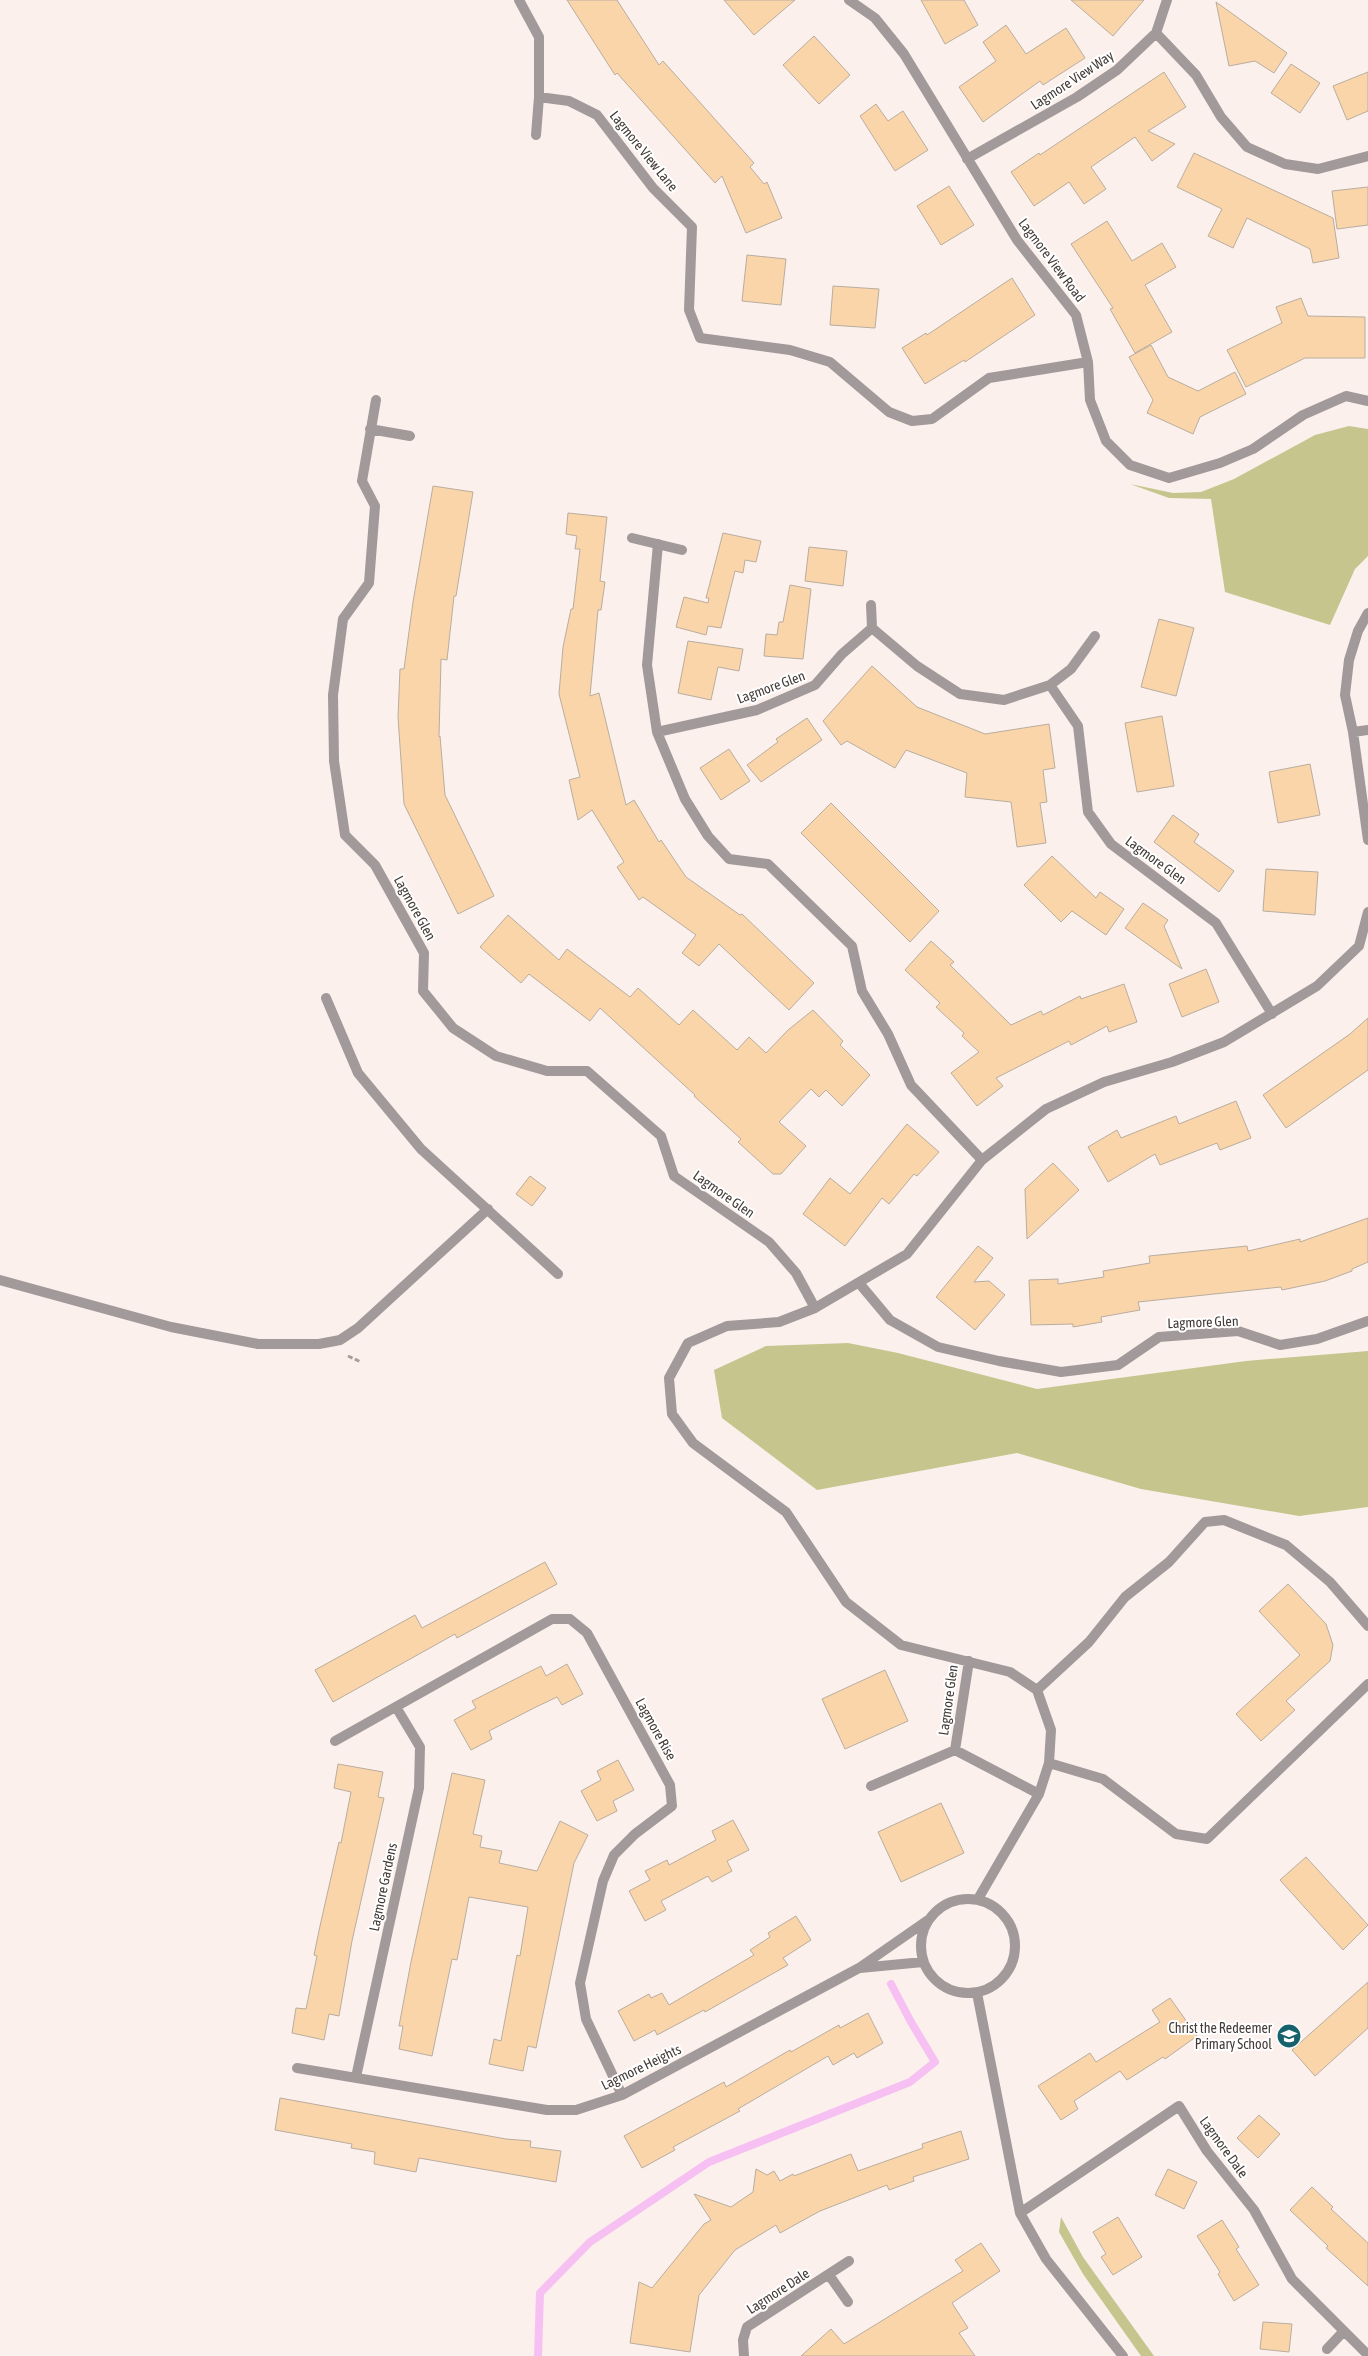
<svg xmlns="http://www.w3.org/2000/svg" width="1368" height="2356" font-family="'Asap Condensed',sans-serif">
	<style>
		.green { fill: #c7c58e }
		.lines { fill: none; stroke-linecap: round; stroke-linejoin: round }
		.stream { stroke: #f6c1f2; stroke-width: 8 }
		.building { fill: #fad5aa; stroke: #b9ad9f }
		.path { stroke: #a79d9a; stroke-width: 3; stroke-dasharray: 5 2.5; stroke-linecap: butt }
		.service { stroke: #a2999a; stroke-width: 10 }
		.minor { stroke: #a2999a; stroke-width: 10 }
		.labels { text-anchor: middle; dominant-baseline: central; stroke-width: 4; stroke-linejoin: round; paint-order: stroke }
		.street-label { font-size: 14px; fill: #433b38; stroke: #fff }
		.poi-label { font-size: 14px; fill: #433b38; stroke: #fff; text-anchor: end }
	</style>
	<rect width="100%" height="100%" fill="#fcf0ec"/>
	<path class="green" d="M 1349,426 L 1368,429 L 1368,556 L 1355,569 L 1330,625 L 1225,592 L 1211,499 L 1169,498 L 1130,484 L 1173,493 L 1201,492 L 1234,479 L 1315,435 Z
		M 848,1343 L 898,1353 L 1037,1389 L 1246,1361 L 1368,1351 L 1368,1507 L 1299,1516 L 1141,1489 L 1017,1453 L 817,1490 L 722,1418 L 714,1370 L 766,1346 Z
		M 1061,2217 L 1083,2257 L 1154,2356 L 1141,2356 L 1083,2274 L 1059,2232 Z"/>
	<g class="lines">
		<path class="stream" d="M 538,2356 L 540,2293 L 590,2242 L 709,2162 L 910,2082 L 935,2062 L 911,2022 L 891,1984"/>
	</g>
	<path class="building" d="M 567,0 L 617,0 L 659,65 L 663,61 L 754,163 L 750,167 L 764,184 L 767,182 L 782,218 L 746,233 L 722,176 L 715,183 L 617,73 L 615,75 Z
		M 724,0 L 795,0 L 754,35 Z
		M 921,0 L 964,0 L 978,25 L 945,44 Z
		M 1071,0 L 1144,0 L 1113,36 Z
		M 1216,2 L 1287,53 L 1274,73 L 1255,61 L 1229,66 Z
		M 1006,25 L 1026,54 L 1066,28 L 1085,58 L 1043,85 L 1040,81 L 983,122 L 959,87 L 996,61 L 983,42 Z
		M 814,36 L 850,75 L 819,104 L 783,65 Z
		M 1291,64 L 1320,83 L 1300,113 L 1271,93 Z
		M 1164,72 L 1186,107 L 1148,131 L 1175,144 L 1152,161 L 1135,137 L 1091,167 L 1106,189 L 1084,204 L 1069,182 L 1034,206 L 1011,172 L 1039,153 L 1040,155 Z
		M 1368,72 L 1368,111 L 1347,120 L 1333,86 Z
		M 876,104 L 888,121 L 903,111 L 928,150 L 895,171 L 860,116 Z
		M 1194,153 L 1333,218 L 1339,258 L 1313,263 L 1310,249 L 1247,218 L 1233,248 L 1208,236 L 1222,209 L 1177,187 Z
		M 949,186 L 974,225 L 941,245 L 917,206 Z
		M 1368,187 L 1368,225 L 1337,229 L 1332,191 Z
		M 1107,221 L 1132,261 L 1162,243 L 1176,267 L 1145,285 L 1172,332 L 1135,353 L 1110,309 L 1113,308 L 1071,244 Z
		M 747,255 L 786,259 L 781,305 L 742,301 Z
		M 1012,278 L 1035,315 L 965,362 L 964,360 L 925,384 L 902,348 L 926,333 L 927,335 Z
		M 833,286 L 879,289 L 875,328 L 830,325 Z
		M 1301,298 L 1308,316 L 1365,317 L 1365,358 L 1305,358 L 1246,387 L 1227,350 L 1282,323 L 1276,307 Z
		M 1151,345 L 1168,377 L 1198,391 L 1235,372 L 1246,394 L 1200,417 L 1193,434 L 1147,413 L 1153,400 L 1129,357 Z
		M 433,486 L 473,492 L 456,596 L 454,596 L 447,660 L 441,659 L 439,737 L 440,736 L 445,795 L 494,896 L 458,914 L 404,804 L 398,717 L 400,669 L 404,669 L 413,602 Z
		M 568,513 L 607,517 L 600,581 L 605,582 L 601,610 L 598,610 L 590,696 L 599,693 L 626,805 L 634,800 L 659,842 L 661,840 L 686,877 L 740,915 L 742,914 L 814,983 L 789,1010 L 719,944 L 699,966 L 682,953 L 696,935 L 643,897 L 639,900 L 617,867 L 624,862 L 592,810 L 578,820 L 569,780 L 580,777 L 559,694 L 563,647 L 571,609 L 573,609 L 580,549 L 575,549 L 577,536 L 566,534 Z
		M 723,533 L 761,541 L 756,562 L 745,560 L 743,573 L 735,571 L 721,628 L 708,626 L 706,635 L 676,627 L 684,597 L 708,603 L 709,598 L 706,598 Z
		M 809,547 L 847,551 L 843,586 L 805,581 Z
		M 790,585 L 811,589 L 803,659 L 764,656 L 766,634 L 777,635 L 779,622 L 783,622 Z
		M 1159,619 L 1194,628 L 1176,696 L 1141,687 Z
		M 688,641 L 743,649 L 739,671 L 718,667 L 711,700 L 678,693 Z
		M 872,666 L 917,707 L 985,734 L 1049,724 L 1055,768 L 1043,770 L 1047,802 L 1040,803 L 1046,843 L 1017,847 L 1011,802 L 965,797 L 967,773 L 906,750 L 895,768 L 847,741 L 841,745 L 823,721 Z
		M 1162,716 L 1174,786 L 1137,792 L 1125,723 Z
		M 807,718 L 822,740 L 761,782 L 747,765 L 778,742 L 776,739 Z
		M 729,749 L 750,781 L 721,800 L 700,768 Z
		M 1310,764 L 1320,815 L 1278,823 L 1269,772 Z
		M 831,803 L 939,911 L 910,942 L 801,833 Z
		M 1173,815 L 1199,834 L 1194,842 L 1234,871 L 1219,892 L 1154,842 Z
		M 1052,856 L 1096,898 L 1100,892 L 1124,909 L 1106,935 L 1072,911 L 1061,922 L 1024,885 Z
		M 1266,869 L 1318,872 L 1315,915 L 1263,911 Z
		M 1143,903 L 1168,920 L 1164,926 L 1182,969 L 1125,928 Z
		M 508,915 L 559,960 L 567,949 L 630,997 L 638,988 L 679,1025 L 693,1010 L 737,1050 L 749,1037 L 766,1053 L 788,1030 L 813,1010 L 843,1041 L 840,1045 L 870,1075 L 842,1106 L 826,1090 L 819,1097 L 811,1089 L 779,1122 L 806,1146 L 781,1174 L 773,1174 L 738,1142 L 741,1139 L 694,1096 L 695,1095 L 600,1008 L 590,1021 L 529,974 L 521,983 L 480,947 Z
		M 931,941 L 954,962 L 950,965 L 1011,1025 L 1041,1011 L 1043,1015 L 1080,996 L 1081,999 L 1124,984 L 1137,1022 L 1109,1032 L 1107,1026 L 1071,1045 L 1069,1041 L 996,1078 L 1003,1086 L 977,1106 L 951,1073 L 979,1052 L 962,1036 L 964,1033 L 936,1007 L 940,1003 L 905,970 Z
		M 1206,969 L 1219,1002 L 1182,1017 L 1169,984 Z
		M 1368,1018 L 1368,1070 L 1286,1128 L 1263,1095 L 1350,1034 Z
		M 1236,1101 L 1251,1138 L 1220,1150 L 1217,1143 L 1160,1165 L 1155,1154 L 1108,1182 L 1088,1147 L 1117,1130 L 1121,1138 L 1176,1116 L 1179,1124 Z
		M 907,1124 L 939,1152 L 917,1176 L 914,1174 L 889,1204 L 882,1198 L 845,1246 L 803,1214 L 830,1178 L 850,1194 Z
		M 1053,1163 L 1079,1190 L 1027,1239 L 1025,1189 Z
		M 530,1176 L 546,1188 L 532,1206 L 516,1194 Z
		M 1368,1218 L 1368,1262 L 1352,1269 L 1352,1271 L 1325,1281 L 1282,1290 L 1281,1287 L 1138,1302 L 1140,1310 L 1101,1317 L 1102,1322 L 1073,1327 L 1073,1324 L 1031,1325 L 1029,1280 L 1058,1279 L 1058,1284 L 1104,1277 L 1103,1271 L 1150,1263 L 1149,1256 L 1247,1246 L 1248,1251 L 1300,1239 L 1300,1242 Z
		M 978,1246 L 993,1258 L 974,1282 L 989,1281 L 1005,1295 L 975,1330 L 936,1297 Z
		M 545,1562 L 557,1584 L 457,1638 L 455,1634 L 333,1702 L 315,1670 L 415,1615 L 422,1628 Z
		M 1288,1584 L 1326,1624 L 1333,1645 L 1330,1661 L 1286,1701 L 1295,1710 L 1261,1741 L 1236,1714 L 1300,1655 L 1259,1611 Z
		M 567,1664 L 583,1694 L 562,1705 L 557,1697 L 536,1707 L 489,1731 L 492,1739 L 471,1750 L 454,1720 L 476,1708 L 472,1701 L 541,1666 L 546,1676 Z
		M 885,1670 L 908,1721 L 845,1749 L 822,1699 Z
		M 618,1760 L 634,1790 L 613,1801 L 617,1811 L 597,1821 L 581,1791 L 601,1780 L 597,1771 Z
		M 338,1764 L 383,1772 L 378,1797 L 384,1798 L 352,1941 L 339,2016 L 329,2014 L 324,2040 L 292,2033 L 296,2008 L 306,2009 L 317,1956 L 314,1955 L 320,1926 L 339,1842 L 341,1843 L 351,1792 L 334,1788 Z
		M 452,1773 L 485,1780 L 473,1834 L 482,1836 L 480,1847 L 502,1851 L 499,1863 L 537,1871 L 560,1821 L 588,1835 L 574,1863 L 536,2048 L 528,2046 L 523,2071 L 489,2064 L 494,2039 L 501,2041 L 517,1955 L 520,1956 L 528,1907 L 469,1897 L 457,1960 L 452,1959 L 432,2056 L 399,2049 L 403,2026 L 399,2026 L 411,1962 Z
		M 941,1803 L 964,1853 L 901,1882 L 878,1832 Z
		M 733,1820 L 749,1850 L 727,1861 L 732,1871 L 712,1882 L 708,1876 L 661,1901 L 666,1910 L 645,1921 L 629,1891 L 650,1880 L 645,1871 L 667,1860 L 669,1865 L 716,1840 L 712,1831 Z
		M 1306,1857 L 1368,1925 L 1343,1950 L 1280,1880 Z
		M 796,1916 L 811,1940 L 783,1958 L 788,1965 L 705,2012 L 704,2010 L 657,2035 L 655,2030 L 634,2041 L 618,2011 L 649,1994 L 651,1998 L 662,1993 L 669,2005 L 754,1955 L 750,1950 L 770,1937 L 768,1933 Z
		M 1368,1982 L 1368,2028 L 1315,2076 L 1292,2050 Z
		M 1170,1998 L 1197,2036 L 1165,2059 L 1163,2057 L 1127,2080 L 1120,2071 L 1074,2101 L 1078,2109 L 1061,2120 L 1038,2086 L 1090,2053 L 1096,2062 L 1160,2022 L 1152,2010 Z
		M 868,2013 L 883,2043 L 857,2058 L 854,2053 L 833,2065 L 828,2056 L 738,2109 L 740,2111 L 673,2147 L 675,2150 L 642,2168 L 624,2136 L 724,2082 L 726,2087 L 790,2050 L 791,2052 L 839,2025 L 840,2028 Z
		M 280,2098 L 506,2139 L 531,2141 L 530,2147 L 561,2151 L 556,2182 L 419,2158 L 416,2172 L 374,2164 L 375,2152 L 351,2148 L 352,2144 L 275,2130 Z
		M 1259,2115 L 1280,2134 L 1258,2158 L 1237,2138 Z
		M 961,2131 L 969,2159 L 913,2177 L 914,2181 L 889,2190 L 887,2185 L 820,2211 L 780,2233 L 776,2225 L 735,2250 L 699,2295 L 690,2352 L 630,2343 L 639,2282 L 652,2288 L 704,2224 L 711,2220 L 694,2194 L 731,2207 L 753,2192 L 756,2169 L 767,2175 L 774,2171 L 780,2181 L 793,2174 L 794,2176 L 851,2154 L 858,2171 L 923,2148 L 922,2144 Z
		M 1168,2169 L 1197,2182 L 1184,2209 L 1155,2195 Z
		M 1312,2187 L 1333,2207 L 1331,2209 L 1368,2243 L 1368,2286 L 1326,2248 L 1328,2246 L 1290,2210 Z
		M 1118,2217 L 1142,2257 L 1113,2275 L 1101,2257 L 1106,2254 L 1093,2232 Z
		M 1222,2220 L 1239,2247 L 1236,2249 L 1259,2285 L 1234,2301 L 1218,2274 L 1220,2272 L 1197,2236 Z
		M 981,2243 L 1000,2271 L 952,2303 L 968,2328 L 959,2333 L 975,2356 L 801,2356 L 831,2329 L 844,2344 L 963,2271 L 955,2260 Z
		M 1263,2322 L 1292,2324 L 1289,2352 L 1260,2349 Z"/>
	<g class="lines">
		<path class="path" d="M 348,1356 L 361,1362"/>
		<path class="service" d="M 326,998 L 358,1073 L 421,1149 L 558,1274
			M 0,1280 L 171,1327 L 258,1344 L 319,1344 L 340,1340 L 358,1328 L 488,1209"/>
		<path class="minor" d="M 519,0 L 539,37 L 539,97 L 569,101 L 597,115 L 653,188 L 692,227 L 689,310 L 700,338 L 790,350 L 830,362 L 889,412 L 912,421 L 932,419 L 989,378 L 1088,362
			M 849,0 L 875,18 L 904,54 L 1017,240 L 1076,315 L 1088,362 L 1090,400 L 1106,441 L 1130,465 L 1169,478 L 1220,463 L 1253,449 L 1303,415 L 1346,396 L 1368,401
			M 1156,33 L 1196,75 L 1221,117 L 1247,147 L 1285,164 L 1318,169 L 1368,156
			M 536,135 L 539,97
			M 967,159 L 1077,97 L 1117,70 L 1156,33 L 1167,0
			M 376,400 L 362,481 L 375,506 L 369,583 L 343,619 L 333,695 L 334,761 L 345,835 L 375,865 L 424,953 L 423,991 L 453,1028 L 496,1056 L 547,1071 L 587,1071 L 661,1136 L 674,1176 L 769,1242 L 796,1273 L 815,1308
			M 370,429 L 410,436
			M 632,538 L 682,550
			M 658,544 L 647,665 L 657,732 L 685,799 L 708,836 L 729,859 L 768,864 L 852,946 L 862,991 L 888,1034 L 911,1085 L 982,1160
			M 871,605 L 872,628 L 917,666 L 960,694 L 1004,700 L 1050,685 L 1071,669 L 1095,636
			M 1368,613 L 1358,631 L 1349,660 L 1345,695 L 1353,732 L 1368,840
			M 1050,685 L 1078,726 L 1088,812 L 1111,844 L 1216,923 L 1272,1014
			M 657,732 L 757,710 L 815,685 L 842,654 L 872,628
			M 1353,732 L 1368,730
			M 859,1283 L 890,1320 L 938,1347 L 999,1361 L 1061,1372 L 1118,1365 L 1159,1337 L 1238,1331 L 1280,1345 L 1317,1339 L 1368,1321
			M 1037,1690 L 1089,1642 L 1125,1597 L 1169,1562 L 1205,1522 L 1224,1520 L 1286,1545 L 1330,1582 L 1368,1626
			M 335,1741 L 552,1619 L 570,1619 L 587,1633 L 670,1785 L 672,1806 L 635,1834 L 614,1855 L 603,1881 L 580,1983 L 586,2019 L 622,2095
			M 955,1750 L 969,1661
			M 1049,1763 L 1103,1779 L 1176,1834 L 1207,1839 L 1368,1684
			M 871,1786 L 955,1750 L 1039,1794
			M921 1946a47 47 0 1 1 94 0a47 47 0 1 1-94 0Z
			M 978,1899 L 1039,1794 L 1049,1763 L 1051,1730 L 1037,1690 L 1010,1672 L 901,1645 L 846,1602 L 786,1512 L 693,1443 L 672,1414 L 669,1378 L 688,1343 L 727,1326 L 779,1322 L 815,1308 L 907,1254 L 982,1160 L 1046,1109 L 1104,1082 L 1172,1062 L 1224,1042 L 1317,986 L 1359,946 L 1368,912
			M 860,1968 L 923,1962
			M 977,1993 L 1020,2213 L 1046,2259 L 1123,2356
			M 297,2068 L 547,2110 L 576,2110 L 622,2095 L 859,1968 L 928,1920
			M 356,2077 L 419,1788 L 420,1747 L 396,1707
			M 1020,2213 L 1179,2106 L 1207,2151 L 1254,2210 L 1292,2279 L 1365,2352
			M 829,2275 L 848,2302
			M 1327,2349 L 1343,2332
			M 744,2356 L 743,2340 L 747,2327 L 849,2261"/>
	</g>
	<defs>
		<symbol id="school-disc" viewBox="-11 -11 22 22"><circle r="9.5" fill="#15626d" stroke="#fff"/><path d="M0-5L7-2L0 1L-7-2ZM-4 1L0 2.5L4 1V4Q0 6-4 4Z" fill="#fff"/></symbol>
	</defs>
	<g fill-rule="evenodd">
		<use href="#school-disc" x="1275" y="2022" width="28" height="28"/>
	</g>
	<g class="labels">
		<g class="street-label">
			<text transform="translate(1072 80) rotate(-33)">Lagmore View Way</text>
			<text transform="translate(644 151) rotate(51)">Lagmore View Lane</text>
			<text transform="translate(1052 260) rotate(53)">Lagmore View Road</text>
			<text transform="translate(771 687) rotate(-20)">Lagmore Glen</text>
			<text transform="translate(1156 860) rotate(36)">Lagmore Glen</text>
			<text transform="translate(415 908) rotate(61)">Lagmore Glen</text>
			<text transform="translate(724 1194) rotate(35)">Lagmore Glen</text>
			<text transform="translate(1203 1322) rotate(-2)">Lagmore Glen</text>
			<text transform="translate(948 1700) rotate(-82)">Lagmore Glen</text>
			<text transform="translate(656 1729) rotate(61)">Lagmore Rise</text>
			<text transform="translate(383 1887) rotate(-78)">Lagmore Gardens</text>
			<text transform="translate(641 2067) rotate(-26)">Lagmore Heights</text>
			<text transform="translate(1224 2147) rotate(54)">Lagmore Dale</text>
			<text transform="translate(778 2291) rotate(-33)">Lagmore Dale</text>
		</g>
		<g class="poi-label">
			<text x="1272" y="2028">Christ the Redeemer<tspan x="1272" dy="16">Primary School</tspan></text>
		</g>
	</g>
</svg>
